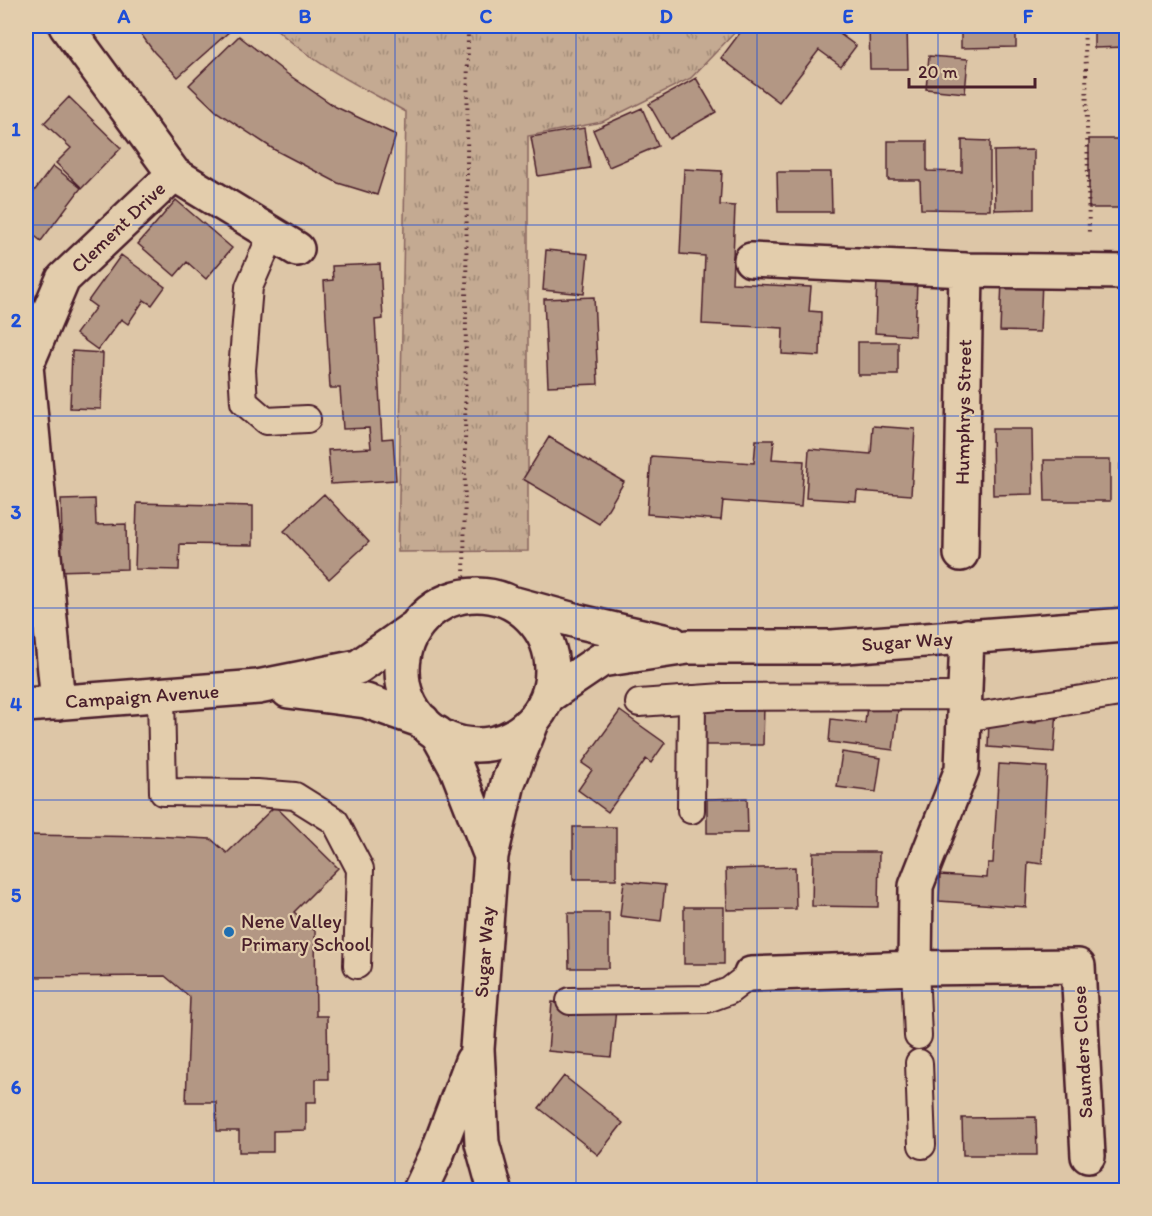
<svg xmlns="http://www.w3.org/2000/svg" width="1152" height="1216" font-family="Itim,sans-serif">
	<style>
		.grass { fill: url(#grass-tufts); stroke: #87645e; stroke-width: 1.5 }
		.building { fill: #b39784; stroke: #4a1f2b; stroke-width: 1.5 }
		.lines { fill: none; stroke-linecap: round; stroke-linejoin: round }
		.lane-casing { stroke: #4a1f2b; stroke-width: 30 }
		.street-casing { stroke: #4a1f2b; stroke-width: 38 }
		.path { stroke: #4a1f2b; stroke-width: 4; stroke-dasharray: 1.5 4.5; stroke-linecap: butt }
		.lane { stroke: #e3cdac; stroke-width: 26 }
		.street { stroke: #e3cdac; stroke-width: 33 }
		.grid { fill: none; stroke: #1d4ed8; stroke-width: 1.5; stroke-opacity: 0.55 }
		.poi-dot { fill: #1f6fb2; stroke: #e3cdac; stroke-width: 2 }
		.labels { text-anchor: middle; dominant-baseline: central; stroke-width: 4.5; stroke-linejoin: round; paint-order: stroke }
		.street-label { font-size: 20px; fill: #4a1f2b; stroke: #e3cdac }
		.poi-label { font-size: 20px; fill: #4a1f2b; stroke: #e3cdac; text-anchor: start }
		.neatline { fill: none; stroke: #1d4ed8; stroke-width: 2 }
		.grid-label { font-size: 20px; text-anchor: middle; font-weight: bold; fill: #1d4ed8 }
	</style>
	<defs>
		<pattern id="grass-tufts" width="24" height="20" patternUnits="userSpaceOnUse" patternTransform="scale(1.5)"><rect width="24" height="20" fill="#c4aa92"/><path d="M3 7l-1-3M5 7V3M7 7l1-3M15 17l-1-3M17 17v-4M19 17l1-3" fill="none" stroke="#a18a77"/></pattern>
	</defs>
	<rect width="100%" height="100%" fill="#ddc6a7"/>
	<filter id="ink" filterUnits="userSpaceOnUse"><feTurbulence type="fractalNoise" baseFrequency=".0167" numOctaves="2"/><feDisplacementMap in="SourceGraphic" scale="12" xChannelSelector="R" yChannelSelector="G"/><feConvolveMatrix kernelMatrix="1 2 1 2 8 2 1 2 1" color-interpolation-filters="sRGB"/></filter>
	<g filter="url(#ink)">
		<path class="grass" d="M 273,26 L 741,26 L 691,78 L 602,122 L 528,136 L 528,551 L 398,552 L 406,112 C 360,86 311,63 273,26 Z"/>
		<path class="building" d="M 135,26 L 226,26 L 231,30 L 178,77 L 154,52 Z
			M 745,26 L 829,26 L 856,46 L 841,66 L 819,50 L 779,102 L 721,58 Z
			M 869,26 L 907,26 L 908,69 L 870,69 Z
			M 961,26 L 1016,26 L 1016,47 L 961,48 Z
			M 1094,26 L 1126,26 L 1126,47 L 1094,48 Z
			M 239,36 L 286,73 L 336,107 L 396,135 L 377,195 L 338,183 L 275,150 L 217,112 L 189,85 Z
			M 929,56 L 968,59 L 965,93 L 926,89 Z
			M 696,78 L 716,112 L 669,139 L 649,104 Z
			M 69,97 L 121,148 L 82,188 L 56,163 L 71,148 L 44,123 Z
			M 642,108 L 658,146 L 609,167 L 593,130 Z
			M 584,128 L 590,168 L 538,176 L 531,137 Z
			M 1089,139 L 1126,139 L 1126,208 L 1089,208 Z
			M 962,140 L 990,141 L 990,210 L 921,209 L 920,180 L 888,180 L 888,141 L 927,141 L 927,171 L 962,172 Z
			M 1034,150 L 1034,209 L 995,210 L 994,151 Z
			M 53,166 L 81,188 L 41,241 L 26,229 L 26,202 Z
			M 684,169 L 722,171 L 720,205 L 735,206 L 732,283 L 811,287 L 809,311 L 821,312 L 820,356 L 782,354 L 783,328 L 702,324 L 705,256 L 680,254 Z
			M 777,172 L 831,172 L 832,212 L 778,212 Z
			M 176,200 L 232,248 L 206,279 L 187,262 L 175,276 L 138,244 Z
			M 546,250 L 588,254 L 584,294 L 543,290 Z
			M 121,255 L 165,287 L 152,305 L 144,300 L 128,324 L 121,319 L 98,350 L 76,334 L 96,307 L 88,301 Z
			M 380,264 L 383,319 L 375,320 L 382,439 L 393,438 L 396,480 L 331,484 L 328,450 L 371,448 L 369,428 L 343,429 L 340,388 L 330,388 L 324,281 L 333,280 L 332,266 Z
			M 1124,277 L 1126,277 L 1126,323 L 1124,323 Z
			M 877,279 L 917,281 L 915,336 L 875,333 Z
			M 1002,279 L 1042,280 L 1040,332 L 1000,331 Z
			M 594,297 L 598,384 L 548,386 L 544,299 Z
			M 858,342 L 898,342 L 898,375 L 858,375 Z
			M 72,351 L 103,353 L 101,409 L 70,408 Z
			M 873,426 L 915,429 L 911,495 L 857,491 L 856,501 L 806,498 L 809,449 L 871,454 Z
			M 992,429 L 1032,429 L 1033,494 L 993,495 Z
			M 549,437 L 624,482 L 599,524 L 523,479 Z
			M 756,440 L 774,440 L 772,459 L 804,461 L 801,507 L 723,501 L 721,520 L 647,514 L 651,456 L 754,463 Z
			M 1044,460 L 1110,460 L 1110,501 L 1045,501 Z
			M 1120,464 L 1126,464 L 1126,505 L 1120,505 Z
			M 324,494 L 369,542 L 329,579 L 284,531 Z
			M 95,499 L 96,525 L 126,524 L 127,569 L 55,571 L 55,544 L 62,543 L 61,500 Z
			M 137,503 L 253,506 L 253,545 L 180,544 L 179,570 L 135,569 Z
			M 696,705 L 764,705 L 763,745 L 695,745 Z
			M 867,706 L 898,710 L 893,750 L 829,742 L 831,719 L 865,723 Z
			M 1037,708 L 1057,710 L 1054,752 L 988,747 L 989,720 L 1036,723 Z
			M 620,711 L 665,743 L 651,763 L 646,759 L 608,812 L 578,790 L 592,770 L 582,763 Z
			M 842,752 L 881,758 L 876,792 L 837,787 Z
			M 999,764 L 1047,767 L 1042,864 L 1028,862 L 1026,907 L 939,901 L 940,875 L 987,878 L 988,863 L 993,863 Z
			M 747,798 L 748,833 L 707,833 L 707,799 Z
			M 275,806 L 338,868 L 294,912 L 315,931 L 316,1016 L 327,1016 L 328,1079 L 316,1079 L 316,1102 L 306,1102 L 306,1130 L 273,1131 L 273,1152 L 239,1152 L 239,1131 L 217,1131 L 216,1102 L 186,1102 L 190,997 L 165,976 L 26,977 L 26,835 L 155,837 L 155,836 L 211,839 L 227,853 Z
			M 573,827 L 616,827 L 616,879 L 573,879 Z
			M 813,852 L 879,852 L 878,907 L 812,906 Z
			M 795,867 L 796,909 L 727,910 L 726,869 Z
			M 624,881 L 665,885 L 661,921 L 620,916 Z
			M 684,907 L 724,907 L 724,964 L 684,964 Z
			M 568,913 L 609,913 L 609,968 L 569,968 Z
			M 552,1002 L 616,1009 L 611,1057 L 548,1051 Z
			M 564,1076 L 623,1123 L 598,1155 L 539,1108 Z
			M 1036,1117 L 1037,1155 L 963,1155 L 962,1118 Z"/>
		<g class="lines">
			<defs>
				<path id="lane" d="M 272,234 L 249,287 L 242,370 L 244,402 L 266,421 L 307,419
					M 161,695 L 163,792 L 257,793 L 295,796 L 335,821 L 360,869 L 357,965
					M 639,703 L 723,697 L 964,696
					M 964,718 L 1126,692
					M 691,810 L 692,699
					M 915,968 L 918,1036
					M 570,1001 L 707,999 L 729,991 L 751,974
					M 919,1063 L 922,1145"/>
				<path id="street" d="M 66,26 L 174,174 L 297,249
					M 751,260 L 966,270 L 1126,272
					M 961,554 L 966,270
					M402 670a75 75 0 1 1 150 0a75 75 0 1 1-150 0Z
					M 515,604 L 581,622 L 672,643
					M 288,691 L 366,701 L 423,721
					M 548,696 L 601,660 L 688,647 L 832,647 L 1126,625
					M 58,703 L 26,366 L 63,279 L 174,174
					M 26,705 L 258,687 L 358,667 L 415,627
					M 437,733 L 457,769 L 491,856
					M 915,968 L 916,886 L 962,769 L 967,636
					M 751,974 L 915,968 L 1078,966 L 1088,1156
					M 420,1190 L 437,1154 L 472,1061
					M 495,1190 L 482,1143 L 477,1049 L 491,856 L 508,783 L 533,720"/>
			</defs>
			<use href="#lane" class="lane-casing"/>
			<use href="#street" class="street-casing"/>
			<path class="path" d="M 1084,26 L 1086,68 L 1089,235
				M 464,595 L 468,26"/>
			<use href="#lane" class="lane"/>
			<use href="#street" class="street"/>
		</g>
	</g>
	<path class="grid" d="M 214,26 L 214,1190M 395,26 L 395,1190M 576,26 L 576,1190M 757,26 L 757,1190M 938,26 L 938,1190M 26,225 L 1126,225M 26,416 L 1126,416M 26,608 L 1126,608M 26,800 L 1126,800M 26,991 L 1126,991"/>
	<circle class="poi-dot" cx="229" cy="932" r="6"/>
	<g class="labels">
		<g class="street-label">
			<text transform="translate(118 227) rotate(-44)">Clement Drive</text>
			<text transform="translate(963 412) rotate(-89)">Humphrys Street</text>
			<text transform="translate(907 641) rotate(-4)">Sugar Way</text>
			<text transform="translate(142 696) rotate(-4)">Campaign Avenue</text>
			<text transform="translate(484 952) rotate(-86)">Sugar Way</text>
			<text transform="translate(1082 1052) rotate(-93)">Saunders Close</text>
		</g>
		<g class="poi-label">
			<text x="241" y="921">Nene Valley<tspan x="241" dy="23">Primary School</tspan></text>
		</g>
	</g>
	<rect width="1152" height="1216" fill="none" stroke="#e3cdac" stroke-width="66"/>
	<path d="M909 78v9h126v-9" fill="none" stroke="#4a1f2b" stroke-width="3"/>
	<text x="918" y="78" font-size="18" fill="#4a1f2b" stroke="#e3cdac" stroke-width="4.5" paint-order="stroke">20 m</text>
	<rect x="33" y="33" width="1086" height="1150" class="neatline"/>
	<g class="grid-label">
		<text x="124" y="23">A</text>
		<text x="305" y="23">B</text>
		<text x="486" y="23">C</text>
		<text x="666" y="23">D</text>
		<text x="848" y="23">E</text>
		<text x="1028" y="23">F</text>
		<text x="16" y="136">1</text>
		<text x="16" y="327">2</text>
		<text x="16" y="519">3</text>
		<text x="16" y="711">4</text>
		<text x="16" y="902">5</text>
		<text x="16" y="1094">6</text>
	</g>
</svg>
